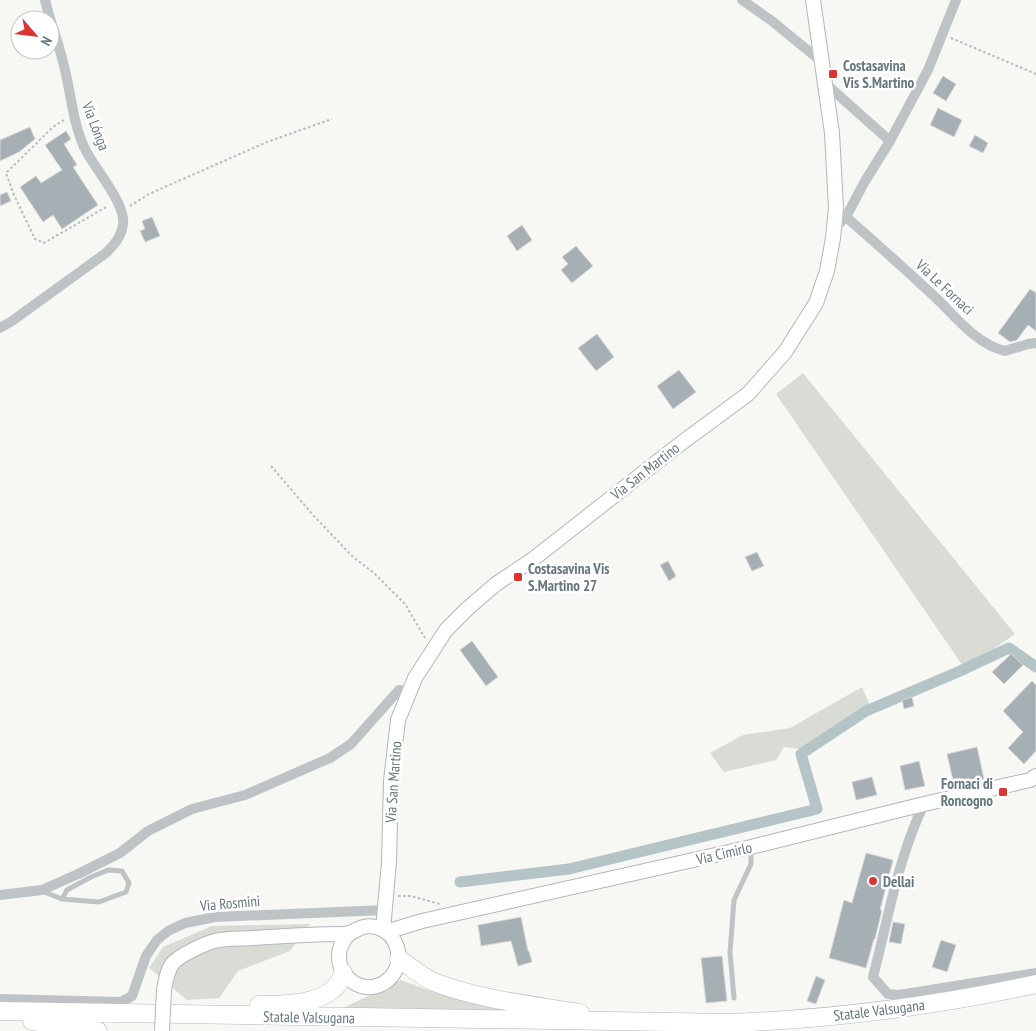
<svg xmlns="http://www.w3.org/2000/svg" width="1036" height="1031" font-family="'PT Sans Narrow',sans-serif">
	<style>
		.green { fill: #d8dcd4 }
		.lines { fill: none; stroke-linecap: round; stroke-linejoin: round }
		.canal { stroke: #b5c4c6; stroke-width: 11 }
		.building { fill: #a6b0b4; stroke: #d9d8d7 }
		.secondary-casing { stroke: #afb7b9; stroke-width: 16 }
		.highway-casing { stroke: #b2b7b9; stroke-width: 19 }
		.path { stroke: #b7bbbd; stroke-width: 2; stroke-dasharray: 2.5 2.5; stroke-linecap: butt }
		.lane { stroke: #bec4c6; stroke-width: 5 }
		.street { stroke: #bec4c6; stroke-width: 10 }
		.secondary { stroke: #fff; stroke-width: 14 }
		.highway { stroke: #fff; stroke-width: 18 }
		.secondary-bridge-casing { stroke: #afb7b9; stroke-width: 16; stroke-linecap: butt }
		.secondary-bridge { stroke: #fff; stroke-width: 14 }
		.poi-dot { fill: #da3531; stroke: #fff; stroke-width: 2 }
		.labels { text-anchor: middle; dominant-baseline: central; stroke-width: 5; stroke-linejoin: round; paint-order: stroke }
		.poi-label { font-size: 15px; font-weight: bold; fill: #64787e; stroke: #fff; text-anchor: start }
		.street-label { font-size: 15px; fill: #64787e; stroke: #fff }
	</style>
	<rect width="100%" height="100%" fill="#f7f7f4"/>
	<path class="green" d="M 803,373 L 1015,634 L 965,669 L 776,394 Z
		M 862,687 L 871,708 L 806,750 L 784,747 L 776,760 L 724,772 L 710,753 L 743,735 L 790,728 Z
		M 310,924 L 290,951 L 238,971 L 219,998 L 187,1000 L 149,968 L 163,947 L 212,926 Z
		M 401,980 L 433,992 L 526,1013 L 337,1011 Z"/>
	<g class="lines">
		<path class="canal" d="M 962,670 L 1009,648 L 1036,667
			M 460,882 L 569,869 L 817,809 L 801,754 L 866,711 L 965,669"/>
	</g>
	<path class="building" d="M 943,76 L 956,84 L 946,101 L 933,93 Z
		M 938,108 L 962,120 L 954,137 L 930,125 Z
		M 30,127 L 35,139 L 19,152 L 0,161 L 0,140 Z
		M 66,131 L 71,139 L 64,144 L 77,165 L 73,167 L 98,205 L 62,229 L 53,215 L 43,222 L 20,187 L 36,176 L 41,183 L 62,170 L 45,145 Z
		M 975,135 L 988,143 L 983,153 L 969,146 Z
		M 7,192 L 11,201 L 0,206 L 0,195 Z
		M 152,217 L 160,236 L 145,242 L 140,231 L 145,229 L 142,221 Z
		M 522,225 L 532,240 L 517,251 L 507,236 Z
		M 576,246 L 593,266 L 572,283 L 561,270 L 568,264 L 562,257 Z
		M 1030,289 L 1036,293 L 1036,331 L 1028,325 L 1017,340 L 1010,342 L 998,333 Z
		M 597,334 L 614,357 L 596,371 L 578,348 Z
		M 679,370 L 696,392 L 673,409 L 657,386 Z
		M 757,552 L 764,566 L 752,571 L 745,557 Z
		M 668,561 L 676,576 L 669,581 L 660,565 Z
		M 472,641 L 498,677 L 486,686 L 460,650 Z
		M 1011,654 L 1023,665 L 1004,684 L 992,672 Z
		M 1032,681 L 1036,685 L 1036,751 L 1024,764 L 1008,748 L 1023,732 L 1003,711 Z
		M 912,697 L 914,706 L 904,709 L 902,700 Z
		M 977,747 L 984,779 L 954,785 L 947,754 Z
		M 919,761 L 925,786 L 905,790 L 900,766 Z
		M 872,777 L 877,795 L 856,800 L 852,782 Z
		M 866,853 L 893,860 L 880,910 L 882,910 L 875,939 L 874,939 L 866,968 L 829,958 L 844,900 L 852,903 Z
		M 521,917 L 528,951 L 529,951 L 532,962 L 518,966 L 511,941 L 481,946 L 478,925 Z
		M 893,922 L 905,924 L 901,944 L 889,942 Z
		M 941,940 L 956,945 L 947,972 L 932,967 Z
		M 722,956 L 727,1001 L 706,1003 L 701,958 Z
		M 816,976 L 825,980 L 816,1004 L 807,1001 Z"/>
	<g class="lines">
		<defs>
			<path id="secondary" d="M 383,930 L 389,862 L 391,781 L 398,720 L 415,678 L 446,630 L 467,609 L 496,584 L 532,560 L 680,444 L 748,394 L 785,352 L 816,303 L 827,271 L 833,238 L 836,208 L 832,133 L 813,0
				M 386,932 L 422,921 L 751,847 L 924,804 L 1030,780 L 1036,776
				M 164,990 C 166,980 167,969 174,962 C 181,955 205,943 215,941 C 226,938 241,939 253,938 C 283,936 313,934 344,934 C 355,934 360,923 376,927 C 399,933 406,963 389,979 C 360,1005 320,963 349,934"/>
			<path id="highway" d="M 399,959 C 410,966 422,977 434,982 C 480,1000 532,1005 580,1013
				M 259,1005 C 286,1005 335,1005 343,973
				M 0,1011 L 730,1023 C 833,1019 935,1006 1036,984
				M 32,1021 L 98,1031"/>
		</defs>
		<use href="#secondary" class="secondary-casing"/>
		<use href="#highway" class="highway-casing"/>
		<path class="path" d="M 951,38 L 1036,74
			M 64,120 L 53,127 L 6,173 L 14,195 L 35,239 L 44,243 L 108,206
			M 130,206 L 149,194 L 267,142 L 332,119
			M 271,466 L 313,515 L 353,557 L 374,573 L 405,604 L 425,638
			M 398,896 L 411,896 L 440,904"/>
		<path class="lane" d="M 42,891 L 62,899 L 99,902 L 126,892 L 129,883 L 122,871 L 108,870 L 91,877 L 67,890 L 62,899
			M 734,998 L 730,952 L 734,900 L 751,864 L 751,848"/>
		<path class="street" d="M 742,0 L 772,21 L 822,62
			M 826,84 L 890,141
			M 846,217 C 876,243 906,270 935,297 C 956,317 976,344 1005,351 L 1028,344 L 1036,343
			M 834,228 L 846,217 L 865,181 L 890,141 L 928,70 L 956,0
			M 0,328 L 12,321 L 106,253 C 114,245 122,236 123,224 C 126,203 93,167 84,147 C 72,120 71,91 63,62 C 58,41 50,21 45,0
			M 924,804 C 898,858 888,919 873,977 L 888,994 L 899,995 L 1036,973
			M 0,895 L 42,890 L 78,874 L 120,853 L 148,831 L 192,809 L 245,795 L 330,758 L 351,744 L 399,690 L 409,692
			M 0,999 L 121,1002 L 132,996 L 146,956 L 157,940 L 168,931 L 185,923 L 215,917 L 385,910"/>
		<use href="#secondary" class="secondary"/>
		<use href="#highway" class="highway"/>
		<defs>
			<path id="secondary-bridge" d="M 162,1031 L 164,990"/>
		</defs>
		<use href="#secondary-bridge" class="secondary-bridge-casing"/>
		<use href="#secondary-bridge" class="secondary-bridge"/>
	</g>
	<g class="poi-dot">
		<rect x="828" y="69" width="10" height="10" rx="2.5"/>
		<rect x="513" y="572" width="10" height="10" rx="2.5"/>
		<rect x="998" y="787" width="10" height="10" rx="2.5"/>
		<circle cx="873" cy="881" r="5"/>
	</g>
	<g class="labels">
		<g class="poi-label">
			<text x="843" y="65">Costasavina<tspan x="843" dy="17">Vis S.Martino</tspan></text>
			<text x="528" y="568">Costasavina Vis<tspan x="528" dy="17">S.Martino 27</tspan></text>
			<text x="993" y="783" text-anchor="end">Fornaci di<tspan x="993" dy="17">Roncogno</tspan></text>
			<text x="883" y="881">Dellai</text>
		</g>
		<g class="street-label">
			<text transform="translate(96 126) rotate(69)">Via Lónga</text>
			<text transform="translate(945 287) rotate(43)">Via Le Fornaci</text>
			<text transform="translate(645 471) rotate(-38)">Via San Martino</text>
			<text transform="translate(393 782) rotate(-86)">Via San Martino</text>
			<text transform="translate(724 853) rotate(-13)">Via Cimirlo</text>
			<text transform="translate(230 903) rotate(-5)">Via Rosmini</text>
			<text transform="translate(879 1010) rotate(-7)">Statale Valsugana</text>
			<text transform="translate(309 1017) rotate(1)">Statale Valsugana</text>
		</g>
	</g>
	<g transform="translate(35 35) rotate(118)"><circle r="24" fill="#ffffff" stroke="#c1c9cb"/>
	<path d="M0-4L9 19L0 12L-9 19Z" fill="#da3531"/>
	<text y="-8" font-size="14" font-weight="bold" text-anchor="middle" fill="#64787e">N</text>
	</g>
</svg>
